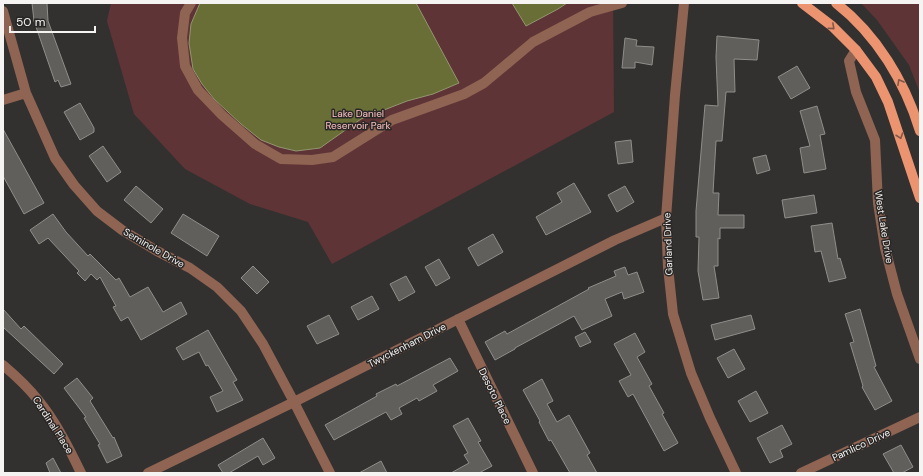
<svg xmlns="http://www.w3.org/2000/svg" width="923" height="476" font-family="'DM Sans',sans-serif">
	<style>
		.green { fill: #5f3436 }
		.water { fill: #686e36; stroke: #93966f }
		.building { fill: #605f5c; stroke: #8f8e8b }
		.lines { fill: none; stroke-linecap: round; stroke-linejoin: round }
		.minor { stroke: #8f6453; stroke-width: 10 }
		.primary { stroke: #ec9370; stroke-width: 10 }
		.oneway { stroke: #815847 }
		.labels { text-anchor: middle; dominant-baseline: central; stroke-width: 3; stroke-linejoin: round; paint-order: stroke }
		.park-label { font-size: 10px; fill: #fbc2c2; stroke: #292725 }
		.street-label { font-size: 10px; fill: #f6f4f3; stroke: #292725 }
	</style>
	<rect width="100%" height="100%" fill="#33312f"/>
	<path class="green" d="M 111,3 L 613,3 L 614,112 L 332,264 L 308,222 L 250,204 L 185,169 L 134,114 L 107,21 Z
		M 861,3 L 920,3 L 920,93 L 909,65 L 877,20 Z"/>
	<path class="water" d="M 200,3 L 416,3 L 459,83 L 433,94 L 407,101 L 361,119 L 320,148 L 296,151 L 279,147 L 261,140 L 241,124 L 214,99 L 202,84 L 193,69 L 189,43 L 191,24 Z
		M 512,3 L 567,3 L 558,9 L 526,26 Z"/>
	<path class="building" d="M 32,3 L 47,3 L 48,21 L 71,84 L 61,87 L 58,80 L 55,82 L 34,21 Z
		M 717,36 L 759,40 L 757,60 L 734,59 L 735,92 L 726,92 L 722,141 L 716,141 L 713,193 L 719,193 L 718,215 L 744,215 L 744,228 L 720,228 L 720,239 L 718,238 L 718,266 L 714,266 L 719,298 L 703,300 L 698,271 L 699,237 L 696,237 L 696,211 L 705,105 L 718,106 L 716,57 Z
		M 625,38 L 637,40 L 636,46 L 654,47 L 652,65 L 635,62 L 635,68 L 622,68 Z
		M 797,66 L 810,88 L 791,99 L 778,77 Z
		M 80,103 L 94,128 L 94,132 L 80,140 L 64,112 Z
		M 817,106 L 825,134 L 820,135 L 826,169 L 804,173 L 800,148 L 810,146 L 800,111 Z
		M 3,129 L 44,203 L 24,214 L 3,176 Z
		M 631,140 L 633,162 L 618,164 L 615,142 Z
		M 103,146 L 121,172 L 107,182 L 89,156 Z
		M 766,155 L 770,170 L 757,174 L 753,158 Z
		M 574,183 L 591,212 L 546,235 L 536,217 L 562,202 L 557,193 Z
		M 136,186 L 163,209 L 151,223 L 124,200 Z
		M 625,186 L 634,202 L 617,212 L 608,195 Z
		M 814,195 L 817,213 L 785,218 L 782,200 Z
		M 53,214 L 66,232 L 88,256 L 90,254 L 116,280 L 119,278 L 130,297 L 148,287 L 163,312 L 181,302 L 187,314 L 141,340 L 128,317 L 121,321 L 113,307 L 116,306 L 100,277 L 97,280 L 91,274 L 85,281 L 77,273 L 79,271 L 48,238 L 39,244 L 30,230 Z
		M 183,214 L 219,236 L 207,256 L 171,233 Z
		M 832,223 L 838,259 L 840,258 L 846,278 L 829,282 L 821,251 L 815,252 L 811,226 Z
		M 493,234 L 503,252 L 478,266 L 468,248 Z
		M 439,259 L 450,278 L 436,286 L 425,267 Z
		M 253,266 L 269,282 L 257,294 L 241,278 Z
		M 625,267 L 628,275 L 637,272 L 644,292 L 624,299 L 622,292 L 605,299 L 612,316 L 582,330 L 574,316 L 515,348 L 515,349 L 495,360 L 485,342 L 505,331 L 507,334 L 589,289 L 588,288 L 616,276 L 614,271 Z
		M 406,276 L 415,292 L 399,301 L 390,284 Z
		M 372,296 L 379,309 L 358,320 L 351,307 Z
		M 3,309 L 21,329 L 24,326 L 63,364 L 54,374 L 3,327 Z
		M 860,309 L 876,366 L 874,367 L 892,401 L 875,410 L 862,387 L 863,386 L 850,343 L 854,342 L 845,314 Z
		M 329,315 L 339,334 L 317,344 L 307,326 Z
		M 751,315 L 755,329 L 715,340 L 711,325 Z
		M 208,330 L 237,380 L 233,382 L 243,400 L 217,412 L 210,397 L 223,391 L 208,365 L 206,366 L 199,352 L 183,360 L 176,348 Z
		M 585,332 L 591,342 L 580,347 L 575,337 Z
		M 635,333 L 645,352 L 637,357 L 652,384 L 649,386 L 664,413 L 662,414 L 678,443 L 664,451 L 633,394 L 628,397 L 619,381 L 631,375 L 614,344 Z
		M 734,349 L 745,369 L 728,378 L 717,358 Z
		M 450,358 L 458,371 L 433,385 L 437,391 L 419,401 L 417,398 L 399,408 L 402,414 L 391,420 L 386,412 L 334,440 L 325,425 L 377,396 L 376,394 L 396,384 L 397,386 Z
		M 77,378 L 93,398 L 90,401 L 113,438 L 114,437 L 122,456 L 107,463 L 98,445 L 100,444 L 84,418 L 86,417 L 64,388 Z
		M 542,379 L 553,401 L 547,404 L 557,422 L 569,415 L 590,453 L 587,455 L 597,473 L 570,473 L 551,440 L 549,441 L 539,422 L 540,421 L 523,390 Z
		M 756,391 L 768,413 L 750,422 L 738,401 Z
		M 468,418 L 481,441 L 478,442 L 492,466 L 479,473 L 451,473 L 469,463 L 464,455 L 468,453 L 453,426 Z
		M 782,425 L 792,444 L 780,450 L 783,457 L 770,463 L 757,438 Z
		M 263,438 L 275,458 L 263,465 L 258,456 L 229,473 L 223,473 L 218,465 Z
		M 901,445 L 913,467 L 902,473 L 894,473 L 883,454 Z
		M 53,458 L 61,473 L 50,473 L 46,463 Z
		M 381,461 L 387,473 L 359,473 Z"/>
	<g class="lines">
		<path class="minor" d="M 191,3 L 185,13 L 182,38 L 185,66 L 198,90 L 222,115 L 255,144 L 281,159 L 312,160 L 333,157 L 392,120 L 464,94 L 484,83 L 533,42 L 590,12 L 622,3
			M 684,3 L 675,95 L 666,218 L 668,267 L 673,314 L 691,373 L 710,418 L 736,473
			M 3,11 L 26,93 L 55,158 L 74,185 L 97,211 L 122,230 L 157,251 L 190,268 L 217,287 L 241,311 L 263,344 L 294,402 L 330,473
			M 856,50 L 849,61 L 856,92 L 875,140 L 878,203 L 885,248 L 897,294 L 920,359
			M 3,100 L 26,93
			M 458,319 L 533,473
			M 3,365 C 16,376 28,387 38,400 C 56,422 69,448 81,473
			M 148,473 L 294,402 L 615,240 L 666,218
			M 801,473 L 920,417"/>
		<path class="primary" d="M 802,3 L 832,26 L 856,50 L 876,77 L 888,102 L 920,198
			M 836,3 C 877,35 905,82 920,131"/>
	</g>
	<defs><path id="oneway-chevron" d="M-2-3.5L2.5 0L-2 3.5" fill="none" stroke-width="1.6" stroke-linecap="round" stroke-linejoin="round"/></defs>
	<g class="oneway">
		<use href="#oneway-chevron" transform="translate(832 27) rotate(42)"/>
		<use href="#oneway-chevron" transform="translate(900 82) rotate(-119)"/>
		<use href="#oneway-chevron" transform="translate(900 136) rotate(71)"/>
	</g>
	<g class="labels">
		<g class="park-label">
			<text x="358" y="113">Lake Daniel<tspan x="358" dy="12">Reservoir Park</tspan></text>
		</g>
		<g class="street-label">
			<text transform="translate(884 227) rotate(81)">West Lake Drive</text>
			<text transform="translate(668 244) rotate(-92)">Garland Drive</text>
			<text transform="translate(154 248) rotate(30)">Seminole Drive</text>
			<text transform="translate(407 345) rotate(-27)">Twyckenham Drive</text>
			<text transform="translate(495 396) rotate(64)">Desoto Place</text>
			<text transform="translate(53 425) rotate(57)">Cardinal Place</text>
			<text transform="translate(861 445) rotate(-25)">Pamlico Drive</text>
		</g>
	</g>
	<rect width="923" height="476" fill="none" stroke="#f6f4f3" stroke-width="8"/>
	<path d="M10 26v6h85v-6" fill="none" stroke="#f6f4f3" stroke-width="2"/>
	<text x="16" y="26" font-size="12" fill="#f6f4f3" stroke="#292725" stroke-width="3" paint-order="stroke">50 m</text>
</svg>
